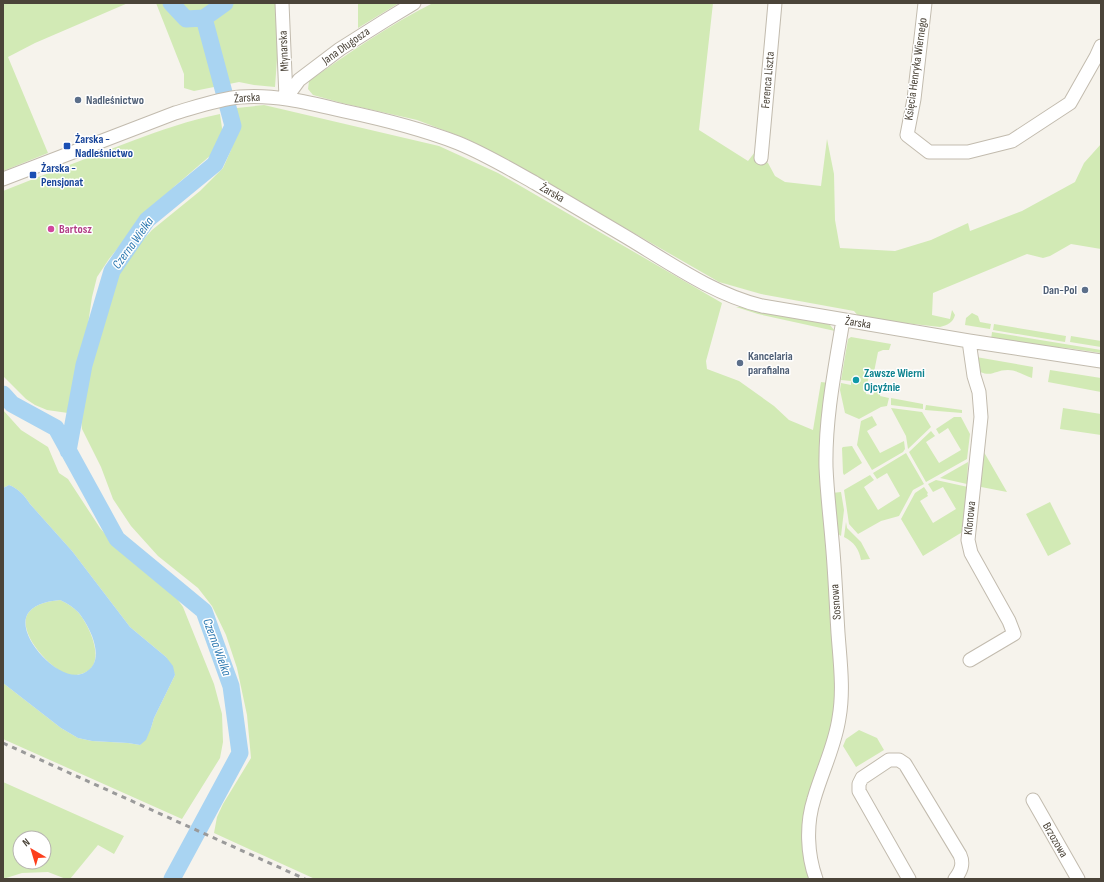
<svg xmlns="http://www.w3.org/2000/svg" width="1104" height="882" font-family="'Sofia Sans Condensed',sans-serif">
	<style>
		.green { fill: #d2eab5; fill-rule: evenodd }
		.water { fill: #a9d4f2; fill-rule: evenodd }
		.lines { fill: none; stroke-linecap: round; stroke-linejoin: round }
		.river { stroke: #a9d4f2; stroke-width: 17 }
		.minor-casing { stroke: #c2bbae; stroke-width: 15 }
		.minor { stroke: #fff; stroke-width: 13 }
		.rail { stroke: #9a9a9a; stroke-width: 3; stroke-dasharray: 5 5; stroke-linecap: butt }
		.service-dot { fill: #5c6f8a; stroke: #fff; stroke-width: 1.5 }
		.transit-dot { fill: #1a4fb4; stroke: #fff; stroke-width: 1.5 }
		.hotel-dot { fill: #d1479c; stroke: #fff; stroke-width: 1.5 }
		.culture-dot { fill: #0f9aa8; stroke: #fff; stroke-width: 1.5 }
		.labels { text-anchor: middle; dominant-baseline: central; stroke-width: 3; stroke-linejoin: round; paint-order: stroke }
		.street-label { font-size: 12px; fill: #4b4439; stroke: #fff }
		.service-label { font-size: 12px; font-weight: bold; fill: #4e5e75; stroke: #fff; text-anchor: start }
		.transit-label { font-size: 12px; font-weight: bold; fill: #164399; stroke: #fff; text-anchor: start }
		.hotel-label { font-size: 12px; font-weight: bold; fill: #b23c85; stroke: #fff; text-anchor: start }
		.culture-label { font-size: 12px; font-weight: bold; fill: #0d838f; stroke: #fff; text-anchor: start }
		.water-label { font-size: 13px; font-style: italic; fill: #2e7ab2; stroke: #fff }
	</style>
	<rect width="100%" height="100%" fill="#f6f3ec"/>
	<path class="green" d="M 3,3 L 128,3 L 35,43 L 8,57 L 48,153 L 3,171 Z
		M 156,3 L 281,3 L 275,87 L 254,85 L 239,82 L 194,91 L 184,88 L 184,74 Z
		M 358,3 L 399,3 L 358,28 Z
		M 433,3 L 713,3 L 699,130 L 748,161 L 755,152 L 768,163 L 775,176 L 785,182 L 821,186 L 827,139 L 834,174 L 835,220 L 840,248 L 895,251 L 931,240 L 968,223 L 970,231 L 1022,211 L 1075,182 L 1084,163 L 1101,144 L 1101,249 L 1071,244 L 1050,256 L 1043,258 L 1027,254 L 933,293 L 932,315 L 950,319 L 952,310 L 955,315 C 953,323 947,325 940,327 L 860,318 L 854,311 L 761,294 L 719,282 L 526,171 L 467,139 L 417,120 L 342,103 L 313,95 L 308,89 L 309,81 C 349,53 389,25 433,3 Z
		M 264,105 L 439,146 L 498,173 L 722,303 L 706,361 L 707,369 L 739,381 L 774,406 L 789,420 L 813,430 L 821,382 L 829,383 L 837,674 L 833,725 L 807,803 L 811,879 L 315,879 L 214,833 L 217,817 L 223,804 L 251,758 L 247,715 L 237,668 L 226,635 L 212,606 L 198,588 L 158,556 L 131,526 L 113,499 L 101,467 L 82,429 L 80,410 L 87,368 L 110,285 L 120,266 L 152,230 L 200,191 L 223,168 L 231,150 L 236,131 L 237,108 Z
		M 220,114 L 223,135 L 220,145 L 211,155 L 175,186 L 135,227 L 109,259 L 97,277 L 92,297 L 82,365 L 71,408 L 68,413 L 47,410 L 35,405 L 26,399 L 3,376 L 3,191 C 46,174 89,157 132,141 C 161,130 190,120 220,114 Z
		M 736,307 L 745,307 L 825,323 L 830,325 L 835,331 L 758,314 Z
		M 972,313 L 978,316 L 980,322 L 991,324 L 990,329 L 965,325 L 966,318 Z
		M 994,324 L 1066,336 L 1065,342 L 993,330 Z
		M 992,332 L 1101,350 L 1101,353 L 1067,348 L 1011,343 L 991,340 Z
		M 1071,336 L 1101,341 L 1101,347 L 1070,342 Z
		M 851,337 L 891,344 L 889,350 L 883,350 L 878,352 L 874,372 L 869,373 L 866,394 L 873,395 L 875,391 L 881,390 L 880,396 L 889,398 L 887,406 L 881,407 L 859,419 L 845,413 L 840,390 L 841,383 L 851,385 L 851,381 L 841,380 L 848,339 Z
		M 976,357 L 1033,367 L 1032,378 C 1024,375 1016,370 1008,370 C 995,370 993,377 980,372 Z
		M 1050,370 L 1101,378 L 1101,392 L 1048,382 Z
		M 891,398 L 923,404 L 923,409 L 891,405 Z
		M 926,405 L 962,410 L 962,413 L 925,410 Z
		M 891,408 L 922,412 L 931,427 L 908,449 L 906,436 Z
		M 1063,408 L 1101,414 L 1101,435 L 1060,429 Z
		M 3,410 L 21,430 L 48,447 L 59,473 L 68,479 L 100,528 L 113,543 L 148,569 L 169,588 L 183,607 L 214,684 L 222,714 L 223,742 L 220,758 L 182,819 L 3,739 L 3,683 L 61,728 L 78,738 L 92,741 L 128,743 L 140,745 L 151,728 L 154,718 L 175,675 L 166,657 L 130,627 L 72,551 L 30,504 C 24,495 19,489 9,485 L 3,488 Z
		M 872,416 L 877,425 L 867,431 L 880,453 L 904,441 L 905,449 L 903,452 L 872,470 L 857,445 L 861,421 Z
		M 954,417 L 961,417 L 970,434 L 967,459 L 926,482 L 909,452 L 931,431 L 935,436 L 926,442 L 939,463 L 961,450 L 948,428 L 939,434 L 936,429 Z
		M 852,446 L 862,463 L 844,475 L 843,473 L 842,448 L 843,447 Z
		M 981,447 L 1007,492 L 976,486 Z
		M 906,453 L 924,484 L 913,490 L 899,516 L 881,521 L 858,534 L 849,524 L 844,490 L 870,475 L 874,480 L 864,487 L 878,510 L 900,496 L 887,473 L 877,479 L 873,473 Z
		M 968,462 L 967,484 L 940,478 Z
		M 936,480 L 968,487 L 964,531 L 923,556 L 901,519 L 915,493 L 924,487 L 928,493 L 927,494 L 928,496 L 920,501 L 933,523 L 956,509 L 943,487 L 933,492 L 928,484 Z
		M 841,492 L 844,510 L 841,536 L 837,533 L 832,493 Z
		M 1050,502 L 1071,544 L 1048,556 L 1026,514 Z
		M 846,522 L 847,528 L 861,542 L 870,559 L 861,560 C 859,549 854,542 844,537 Z
		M 60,600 C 67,603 73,607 78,612 C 90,626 109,667 81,674 C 77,675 72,676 69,675 C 51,671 14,630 29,612 C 36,603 51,601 60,600 Z
		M 859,730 L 877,738 L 884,750 L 856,767 L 843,746 L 846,739 Z
		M 3,782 L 124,836 L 114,854 L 98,845 L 70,879 L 66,879 L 48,872 L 22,873 L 3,879 ZM 20,838 L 44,838 L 44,862 L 20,862 Z"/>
	<path class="water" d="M 9,485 C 19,489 24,495 30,504 L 72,551 L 130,627 L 166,657 L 173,666 L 175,675 L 154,718 L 151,728 L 146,740 L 140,745 L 128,743 L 92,741 L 78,738 L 61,728 L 3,683 L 3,488 ZM 60,600 C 67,603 73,607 78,612 C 90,626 108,662 84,673 C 59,685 12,632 29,612 C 36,603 51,601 60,600 Z"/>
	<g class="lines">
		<path class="river" d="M 171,3 L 186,19 L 204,18
			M 3,394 L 12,404 L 56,428 L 117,539 L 204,611 L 231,686 L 240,753 L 172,879
			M 68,451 L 84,365 L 112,271 L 147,220 L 215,164 L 233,126 L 204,18 L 225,3"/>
		<defs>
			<path id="minor" d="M 282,3 L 286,98
				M 925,3 L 914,99 L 907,135 L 929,152 L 968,152 L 1012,141 L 1070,103 L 1096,57 L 1101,46
				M 286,98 L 299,80 L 340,49 L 386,20 L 414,3
				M 761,158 L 775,3
				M 3,179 L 175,113 C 196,107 218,99 240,97 C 276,94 310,103 344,111 C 382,119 422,129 458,143 C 485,154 510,169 535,183 C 564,200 594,218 623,235 C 667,261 712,294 762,306 L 969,341 L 1101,361
				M 969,341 L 974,376 L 979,392 L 981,417 L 968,540 L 971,553 L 1009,621 L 1014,634 L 970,660
				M 1033,800 L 1078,879
				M 816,879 C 807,854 806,824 814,799 C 822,771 835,746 839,718 C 844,690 840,661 838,633 C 836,602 835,571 832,540 C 830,516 827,492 826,467 C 825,418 835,369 843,320
				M 909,879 L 859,791 L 859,784 L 862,778 L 889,760 L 899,760 L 905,764 L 960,855 C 964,864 961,871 955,879"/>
		</defs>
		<use href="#minor" class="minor-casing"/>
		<use href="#minor" class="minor"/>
		<path class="rail" d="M 3,743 L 305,879"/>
	</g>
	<g class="service-dot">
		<circle cx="78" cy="100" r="4"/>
		<circle cx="1085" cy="290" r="4"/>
		<circle cx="740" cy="363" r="4"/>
	</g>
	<g class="transit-dot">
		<rect x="63" y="142" width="8" height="8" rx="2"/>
		<rect x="29" y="171" width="8" height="8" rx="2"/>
	</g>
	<circle class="hotel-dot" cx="51" cy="229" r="4"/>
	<circle class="culture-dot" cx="856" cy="380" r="4"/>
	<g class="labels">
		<g class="street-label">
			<text transform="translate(346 46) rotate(-35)">Jana Długosza</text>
			<text transform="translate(284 51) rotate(-93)">Młynarska</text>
			<text transform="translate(916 69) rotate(-82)">Księcia Henryka Wiernego</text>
			<text transform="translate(768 80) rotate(-85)">Ferenca Liszta</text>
			<text transform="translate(247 98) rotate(-4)">Żarska</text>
			<text transform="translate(552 193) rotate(30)">Żarska</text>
			<text transform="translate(858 323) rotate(9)">Żarska</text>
			<text transform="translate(970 518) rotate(-84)">Klonowa</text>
			<text transform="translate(836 602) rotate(-94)">Sosnowa</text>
			<text transform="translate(1055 840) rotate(60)">Brzozowa</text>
		</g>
		<g class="service-label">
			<text x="86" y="100">Nadleśnictwo</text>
			<text x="1077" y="290" text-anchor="end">Dan-Pol</text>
			<text x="748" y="356">Kancelaria<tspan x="748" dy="14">parafialna</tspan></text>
		</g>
		<g class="transit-label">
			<text x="75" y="139">Żarska -<tspan x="75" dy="14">Nadleśnictwo</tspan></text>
			<text x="41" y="168">Żarska -<tspan x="41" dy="14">Pensjonat</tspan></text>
		</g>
		<g class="hotel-label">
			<text x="59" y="229">Bartosz</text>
		</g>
		<g class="culture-label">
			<text x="864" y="373">Zawsze Wierni<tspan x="864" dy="14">Ojcyźnie</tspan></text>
		</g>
		<g class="water-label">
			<text transform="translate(133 243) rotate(-54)">Czerna Wielka</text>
			<text transform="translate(217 647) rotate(70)">Czerna Wielka</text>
		</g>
	</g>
	<rect width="1104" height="882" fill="none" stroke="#4b4439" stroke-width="8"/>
	<g transform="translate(32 850) rotate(322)"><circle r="19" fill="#ffffff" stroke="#b7b4b0"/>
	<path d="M0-3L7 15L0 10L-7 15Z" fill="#fc3f1d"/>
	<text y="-6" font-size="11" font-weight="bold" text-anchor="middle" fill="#4b4439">N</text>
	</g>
</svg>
